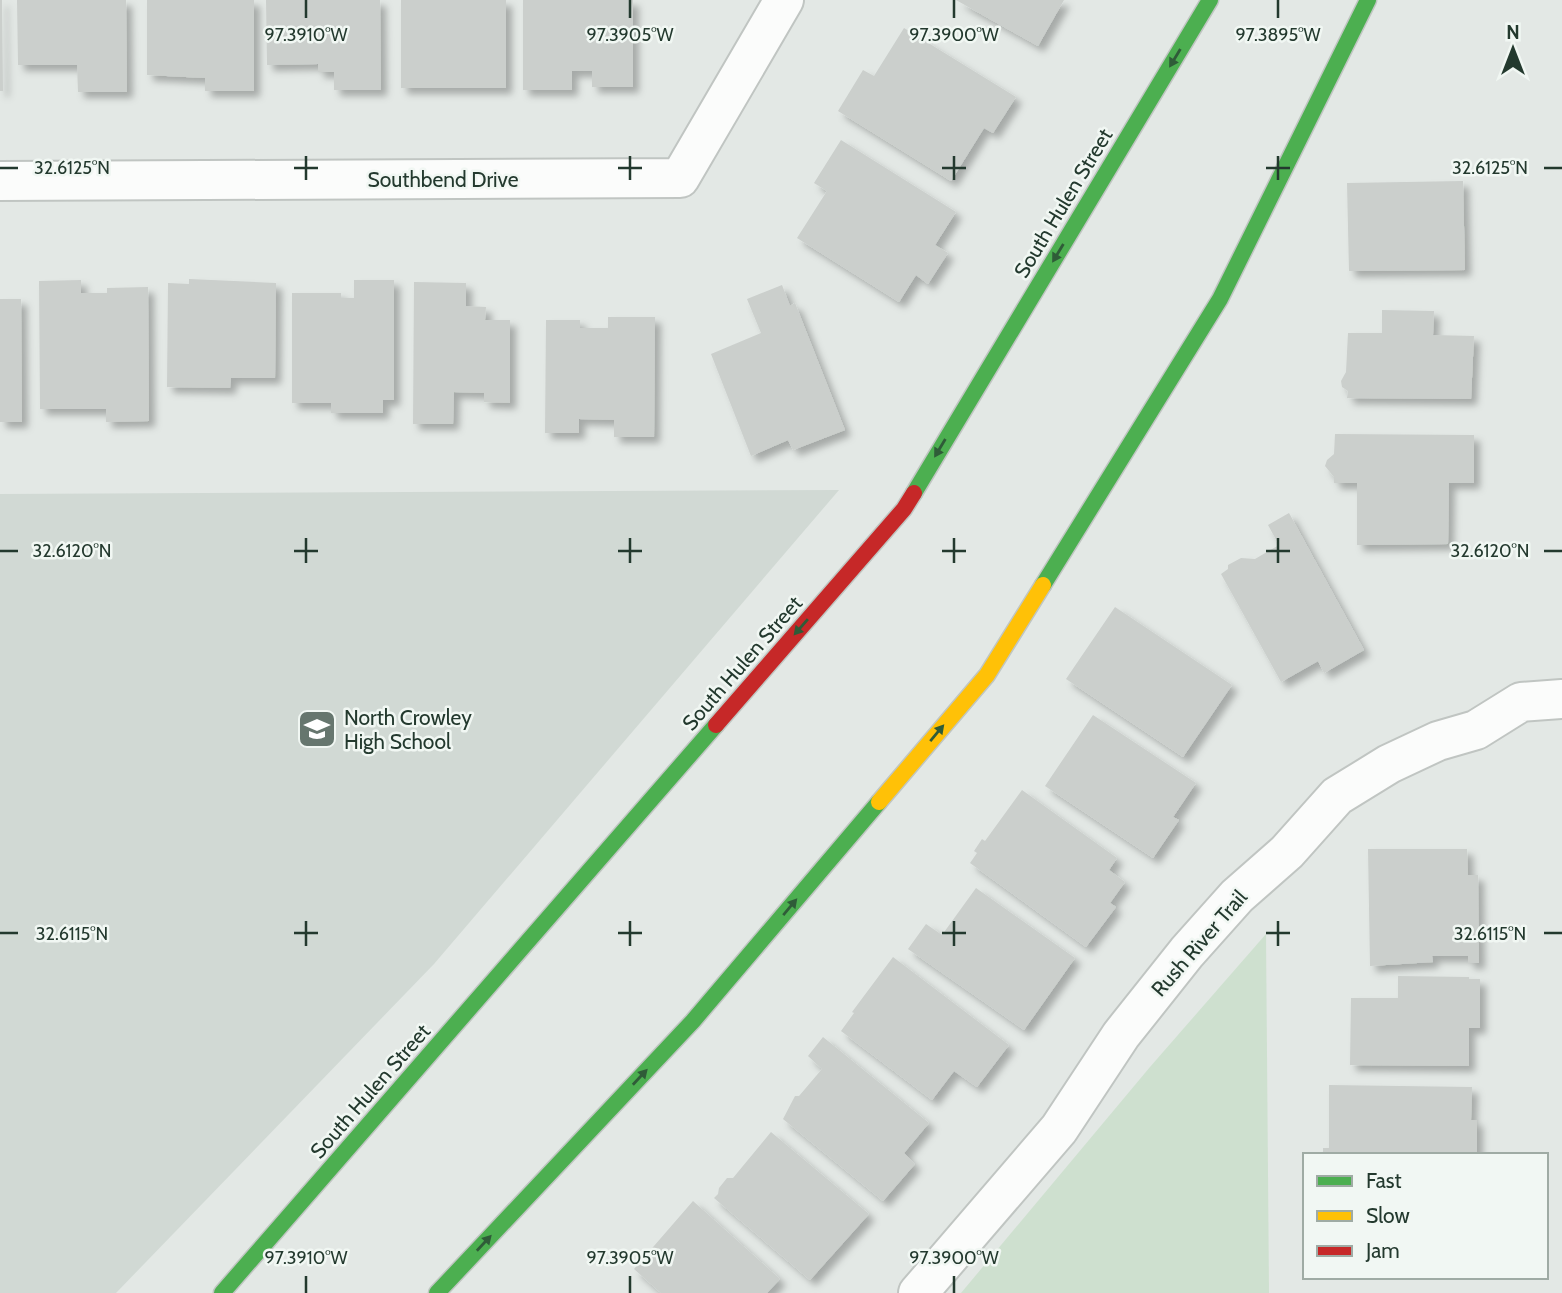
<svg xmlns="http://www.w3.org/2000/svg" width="1562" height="1293" font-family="Cabin,sans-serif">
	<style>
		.built { fill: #d1d9d4 }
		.green { fill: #cee0cf }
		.building { fill: #cbcfcc; filter: url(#shadow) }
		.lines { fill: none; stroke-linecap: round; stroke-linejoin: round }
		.street-casing { stroke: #c0c5c2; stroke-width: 42 }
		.fast-casing { stroke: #c0c6c2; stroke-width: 19 }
		.slow-casing { stroke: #c0c6c2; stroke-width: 19 }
		.jam-casing { stroke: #c0c6c2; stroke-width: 19 }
		.street { stroke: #fbfcfb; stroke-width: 38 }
		.fast { stroke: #4caf50; stroke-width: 16 }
		.slow { stroke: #ffc107; stroke-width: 16 }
		.jam { stroke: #c62828; stroke-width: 16 }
		.oneway { fill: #2f5c38 }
		.ticks { fill: none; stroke: #23392e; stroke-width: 2.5 }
		.labels { text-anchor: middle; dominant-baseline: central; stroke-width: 5; stroke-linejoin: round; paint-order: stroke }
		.street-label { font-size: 21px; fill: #23392e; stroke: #f1f7f3 }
		.poi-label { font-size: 21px; fill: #23392e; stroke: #f1f7f3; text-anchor: start }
		.ticks-label { font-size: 18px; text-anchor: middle; fill: #23392e; stroke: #f1f7f3; stroke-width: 5; stroke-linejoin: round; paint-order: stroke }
	</style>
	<defs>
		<filter id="shadow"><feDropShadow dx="6" dy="6" stdDeviation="3.5" flood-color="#0004"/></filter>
	</defs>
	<rect width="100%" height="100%" fill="#e3e8e5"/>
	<path class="built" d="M 839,490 L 434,964 L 116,1293 L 0,1293 L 0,494 Z"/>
	<path class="green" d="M 1266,934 L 1269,1293 L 961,1293 L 1150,1067 Z"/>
	<path class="building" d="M 0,0 L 2,0 L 3,91 L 0,91 Z
		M 17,0 L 126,0 L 127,92 L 78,92 L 77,65 L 18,65 Z
		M 147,0 L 254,0 L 254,91 L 205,91 L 205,78 L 147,75 Z
		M 266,0 L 380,0 L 381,90 L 334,90 L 334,72 L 318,72 L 318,64 L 267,65 Z
		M 401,0 L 506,0 L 506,88 L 401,88 Z
		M 523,0 L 633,0 L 633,87 L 592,87 L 592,71 L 572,71 L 572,90 L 523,90 Z
		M 956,0 L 1064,0 L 1038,46 Z
		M 904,28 L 1016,97 L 993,133 L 984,128 L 951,181 L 838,111 L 863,70 L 874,76 Z
		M 841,140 L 956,212 L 935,245 L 948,253 L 928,284 L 916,275 L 899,302 L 797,238 L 827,191 L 814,183 Z
		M 1463,181 L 1465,270 L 1349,271 L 1347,183 Z
		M 189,279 L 276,283 L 275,378 L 231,378 L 230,388 L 167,387 L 168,283 L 189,284 Z
		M 81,280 L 81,293 L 107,293 L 107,288 L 148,287 L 149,421 L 106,422 L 106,409 L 40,409 L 39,281 Z
		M 354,280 L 394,280 L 394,400 L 383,400 L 383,413 L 331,413 L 331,403 L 292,403 L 292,293 L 341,293 L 341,298 L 354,298 Z
		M 414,282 L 466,283 L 466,306 L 486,307 L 485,320 L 510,320 L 510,403 L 484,402 L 484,393 L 454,392 L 453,424 L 413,424 Z
		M 782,285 L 790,306 L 795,303 L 845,430 L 793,450 L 788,440 L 751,456 L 711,354 L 761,333 L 747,299 Z
		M 0,299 L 21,299 L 22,422 L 0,422 Z
		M 1382,310 L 1434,311 L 1433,335 L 1474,336 L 1471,399 L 1347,398 L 1348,391 L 1342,387 L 1341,381 L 1346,372 L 1348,333 L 1382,333 Z
		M 608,317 L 655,317 L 654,437 L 614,437 L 614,420 L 579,419 L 579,433 L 545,433 L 546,320 L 580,320 L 580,328 L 608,328 Z
		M 1335,434 L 1474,435 L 1474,483 L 1449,483 L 1448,544 L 1357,545 L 1357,483 L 1334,483 L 1334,477 L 1325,466 L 1327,460 L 1334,454 Z
		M 1289,513 L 1364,650 L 1324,673 L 1318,661 L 1281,682 L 1221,574 L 1228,569 L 1228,565 L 1241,558 L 1255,559 L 1279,545 L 1268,525 Z
		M 1115,607 L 1232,685 L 1183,757 L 1066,679 Z
		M 1093,715 L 1196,783 L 1173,817 L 1179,820 L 1153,858 L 1045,786 Z
		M 1022,790 L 1117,858 L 1109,870 L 1125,882 L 1110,903 L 1116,907 L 1086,947 L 970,863 L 977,853 L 974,851 L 982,839 L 985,841 Z
		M 1368,849 L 1467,849 L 1468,875 L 1478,875 L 1479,963 L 1468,963 L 1468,956 L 1432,956 L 1433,962 L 1370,966 Z
		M 976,888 L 1075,958 L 1024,1030 L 908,949 L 926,924 L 942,935 Z
		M 893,957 L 1009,1045 L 977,1087 L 954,1071 L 932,1100 L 841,1031 L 854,1013 L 852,1012 Z
		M 1398,976 L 1469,977 L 1469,979 L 1480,979 L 1480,1028 L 1469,1028 L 1469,1066 L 1350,1065 L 1351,998 L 1398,998 Z
		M 823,1037 L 929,1123 L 904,1153 L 915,1164 L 883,1201 L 783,1119 L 795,1096 L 799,1096 L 822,1069 L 808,1056 Z
		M 1329,1085 L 1472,1087 L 1471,1120 L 1477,1120 L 1477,1155 L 1323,1155 L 1323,1148 L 1329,1148 Z
		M 771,1132 L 869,1214 L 810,1280 L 714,1198 L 718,1194 L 719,1188 L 727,1178 L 733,1178 Z
		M 693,1201 L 780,1279 L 767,1293 L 661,1293 L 634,1269 Z"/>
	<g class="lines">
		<defs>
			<path id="street" d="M 0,181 L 680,178 L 784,0
				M 918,1293 L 1059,1129 L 1121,1035 L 1187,952 L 1237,896 L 1287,852 L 1337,796 L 1389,764 L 1438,741 L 1476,730 L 1521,702 L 1562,699"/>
			<path id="fast" d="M 914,493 L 1210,0
				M 1043,585 L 1220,299 L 1368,0
				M 222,1293 L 716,725
				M 437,1293 L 693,1021 L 879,802"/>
			<path id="slow" d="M 879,802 L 987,675 L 1043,585"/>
			<path id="jam" d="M 716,725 L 904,509 L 914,493"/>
		</defs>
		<use href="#street" class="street-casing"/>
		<use href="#fast" class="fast-casing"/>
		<use href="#slow" class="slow-casing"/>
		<use href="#jam" class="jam-casing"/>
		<use href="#street" class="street"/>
		<use href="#fast" class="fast"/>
		<use href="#slow" class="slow"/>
		<use href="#jam" class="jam"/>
	</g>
	<defs><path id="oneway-solid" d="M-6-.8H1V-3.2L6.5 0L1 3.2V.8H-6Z" transform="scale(1.75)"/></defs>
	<g class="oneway">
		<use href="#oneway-solid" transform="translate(1175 58) rotate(121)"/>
		<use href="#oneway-solid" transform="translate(1058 253) rotate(121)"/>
		<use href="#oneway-solid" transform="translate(940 448) rotate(121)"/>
		<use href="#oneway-solid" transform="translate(801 627) rotate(131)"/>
		<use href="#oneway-solid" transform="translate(937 733) rotate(-50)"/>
		<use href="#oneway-solid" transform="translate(790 907) rotate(-50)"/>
		<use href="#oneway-solid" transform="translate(640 1077) rotate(-47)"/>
		<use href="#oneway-solid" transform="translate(484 1243) rotate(-47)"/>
	</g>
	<path class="ticks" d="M 306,0 L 306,18M 630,0 L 630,18M 954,0 L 954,18M 1278,0 L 1278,18M 306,156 L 306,180M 630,156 L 630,180M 954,156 L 954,180M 1278,156 L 1278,180M 0,168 L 18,168M 294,168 L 318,168M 618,168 L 642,168M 942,168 L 966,168M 1266,168 L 1290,168M 1544,168 L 1562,168M 306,538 L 306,563M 630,538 L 630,563M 954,538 L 954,563M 1278,538 L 1278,563M 0,551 L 18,551M 294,551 L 318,551M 618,551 L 642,551M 942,551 L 966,551M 1266,551 L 1290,551M 1544,551 L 1562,551M 306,921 L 306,946M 630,921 L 630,946M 954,921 L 954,946M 1278,921 L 1278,946M 0,933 L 18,933M 294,933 L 318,933M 618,933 L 642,933M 942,933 L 966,933M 1266,933 L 1290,933M 1544,933 L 1562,933M 306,1276 L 306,1293M 630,1276 L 630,1293M 954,1276 L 954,1293"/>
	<defs>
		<symbol id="school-square" viewBox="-11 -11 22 22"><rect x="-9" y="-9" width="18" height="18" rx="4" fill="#66766e" stroke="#f1f7f3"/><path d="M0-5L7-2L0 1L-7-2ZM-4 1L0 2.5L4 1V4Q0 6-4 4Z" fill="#fff"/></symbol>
	</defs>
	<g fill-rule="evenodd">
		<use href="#school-square" x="295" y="707" width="44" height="44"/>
	</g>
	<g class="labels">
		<g class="street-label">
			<text x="443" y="179">Southbend Drive</text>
			<text transform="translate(1063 203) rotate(-59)">South Hulen Street</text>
			<text transform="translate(742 663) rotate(-49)">South Hulen Street</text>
			<text transform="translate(1199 943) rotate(-49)">Rush River Trail</text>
			<text transform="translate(370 1091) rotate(-49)">South Hulen Street</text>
		</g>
		<g class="poi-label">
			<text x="344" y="717">North Crowley<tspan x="344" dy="24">High School</tspan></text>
		</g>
	</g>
	<g class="ticks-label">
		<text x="306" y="41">97.3910°W</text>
		<text x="630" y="41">97.3905°W</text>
		<text x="954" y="41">97.3900°W</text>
		<text x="1278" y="41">97.3895°W</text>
		<text x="72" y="174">32.6125°N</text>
		<text x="1490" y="174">32.6125°N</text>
		<text x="72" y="557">32.6120°N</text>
		<text x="1490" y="557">32.6120°N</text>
		<text x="72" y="940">32.6115°N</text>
		<text x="1490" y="940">32.6115°N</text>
		<text x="306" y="1264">97.3910°W</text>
		<text x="630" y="1264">97.3905°W</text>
		<text x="954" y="1264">97.3900°W</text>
	</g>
	<rect x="1303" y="1153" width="245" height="126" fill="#f1f7f3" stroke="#9faba4" stroke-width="2"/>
	<rect x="1317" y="1176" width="35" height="10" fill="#4caf50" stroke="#9faba4" stroke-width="2"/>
	<text x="1366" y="1188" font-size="21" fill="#23392e">Fast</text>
	<rect x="1317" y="1211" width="35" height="10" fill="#ffc107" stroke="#9faba4" stroke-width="2"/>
	<text x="1366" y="1223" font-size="21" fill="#23392e">Slow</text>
	<rect x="1317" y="1246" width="35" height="10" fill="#c62828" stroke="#9faba4" stroke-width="2"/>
	<text x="1366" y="1258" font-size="21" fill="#23392e">Jam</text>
	<g transform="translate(1513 49)" stroke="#f1f7f3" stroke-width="5" paint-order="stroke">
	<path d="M0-5L12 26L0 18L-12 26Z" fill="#23392e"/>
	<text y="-10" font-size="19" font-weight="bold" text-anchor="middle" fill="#23392e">N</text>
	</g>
</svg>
